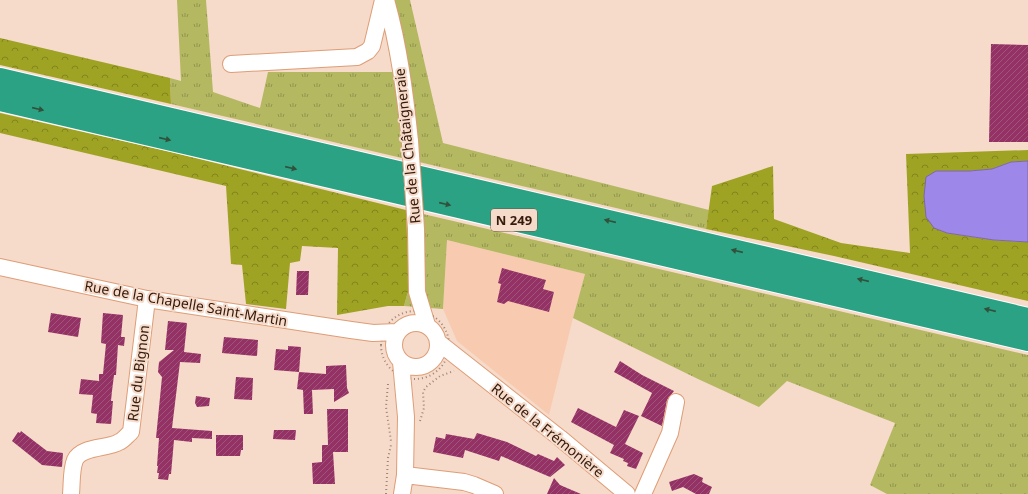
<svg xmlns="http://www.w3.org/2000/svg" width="1028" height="494" font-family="'Noto Sans',sans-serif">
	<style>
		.built { fill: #f8cbb1 }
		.grass { fill: url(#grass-tufts) }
		.forest { fill: url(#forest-crowns) }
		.water { fill: #9d88ea; stroke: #7e67a7 }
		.building { fill: url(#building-hatch) }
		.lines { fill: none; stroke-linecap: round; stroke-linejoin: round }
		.minor-casing { stroke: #de9d76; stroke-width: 18 }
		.highway-casing { stroke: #fff; stroke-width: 24 }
		.path { stroke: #9f8575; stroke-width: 2; stroke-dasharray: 1 3; stroke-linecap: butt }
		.minor { stroke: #fff; stroke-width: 16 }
		.highway { stroke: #2ca284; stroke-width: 22 }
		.minor-bridge-casing { stroke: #de9d76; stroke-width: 18; stroke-linecap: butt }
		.minor-bridge { stroke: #fff; stroke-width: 16 }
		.oneway { fill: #31513b }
		.labels { text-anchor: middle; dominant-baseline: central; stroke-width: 4; stroke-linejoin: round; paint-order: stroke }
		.shield { fill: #f6daca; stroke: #6e5444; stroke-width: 1 }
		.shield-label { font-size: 13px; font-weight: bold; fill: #341b0b }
		.street-label { font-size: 14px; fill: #341b0b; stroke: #f6daca }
	</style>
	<defs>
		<pattern id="grass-tufts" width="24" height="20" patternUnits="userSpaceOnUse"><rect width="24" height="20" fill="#b3b861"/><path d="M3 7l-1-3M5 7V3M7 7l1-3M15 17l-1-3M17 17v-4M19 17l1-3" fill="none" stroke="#92954e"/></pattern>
		<pattern id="forest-crowns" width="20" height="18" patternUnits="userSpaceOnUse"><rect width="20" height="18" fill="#9fa324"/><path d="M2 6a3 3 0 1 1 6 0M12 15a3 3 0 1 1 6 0" fill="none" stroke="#82841d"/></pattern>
		<pattern id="building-hatch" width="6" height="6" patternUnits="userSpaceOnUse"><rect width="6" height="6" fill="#943265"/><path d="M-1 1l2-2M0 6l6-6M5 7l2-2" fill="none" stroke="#a05479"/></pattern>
	</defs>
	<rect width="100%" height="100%" fill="#f6daca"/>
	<path class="built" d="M 447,240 L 585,274 L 573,318 L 549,415 L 457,341 L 443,309 Z"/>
	<path class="grass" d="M 177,0 L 206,0 L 213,92 L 260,108 L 268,72 L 393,72 L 379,0 L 410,0 L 443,143 L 709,210 L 706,229 L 171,104 L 170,78 L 181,81 Z
		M 406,210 L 1028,355 L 1028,494 L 887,494 L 870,485 L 895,423 L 787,381 L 759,407 L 698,379 L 573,318 L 585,274 L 447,240 L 443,309 L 404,306 L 409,288 Z"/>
	<path class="forest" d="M 0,38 L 170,78 L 171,104 L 0,65 Z
		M 0,113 L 171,152 L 406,210 L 409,288 L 404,306 L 388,306 L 337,315 L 338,248 L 302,246 L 300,261 L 290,263 L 286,309 L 246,304 L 242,265 L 231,264 L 226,186 L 0,133 Z
		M 1028,150 L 1028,161 L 1011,162 L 992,169 L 970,171 L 926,217 L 935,228 L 947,233 L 993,240 L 1028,242 L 1028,301 L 834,256 L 706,229 L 712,186 L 773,166 L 774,219 L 841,243 L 910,253 L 906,154 Z"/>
	<path class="water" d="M 1028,161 L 1028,242 L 994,240 L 947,233 L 934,228 L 926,217 L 924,196 L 926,177 L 936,171 L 970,171 L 992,169 L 1011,162 Z"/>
	<path class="building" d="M 991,44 L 1028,45 L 1028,142 L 989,142 Z
		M 502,268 L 546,280 L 543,289 L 554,292 L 549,312 L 508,301 L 504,304 L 497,302 L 501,284 L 498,283 Z
		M 297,271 L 309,271 L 308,295 L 296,295 Z
		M 51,313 L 81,318 L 78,337 L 48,332 Z
		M 103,313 L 123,315 L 121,337 L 125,337 L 124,346 L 118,345 L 116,375 L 114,375 L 112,391 L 111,401 L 113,401 L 111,424 L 96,423 L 97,414 L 91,413 L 93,395 L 79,394 L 81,379 L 99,381 L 99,374 L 103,374 L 106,344 L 101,343 Z
		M 168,321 L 187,323 L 184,352 L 201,354 L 200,363 L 180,362 L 172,428 L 212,431 L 212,439 L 192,438 L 192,442 L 174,440 L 171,474 L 169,474 L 168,480 L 158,479 L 159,473 L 157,473 L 158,466 L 157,466 L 159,438 L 156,438 L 162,377 L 158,372 L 159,362 L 174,350 L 165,350 Z
		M 224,337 L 258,340 L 257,356 L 222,353 Z
		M 288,346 L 301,347 L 299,372 L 326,374 L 326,366 L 346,365 L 347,388 L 349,393 L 334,402 L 334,389 L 312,390 L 313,414 L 304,414 L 303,390 L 297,389 L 299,372 L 274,370 L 276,349 L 288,350 Z
		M 620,361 L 642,375 L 674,391 L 667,400 L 662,426 L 641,416 L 652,393 L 614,372 Z
		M 236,377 L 253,378 L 252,400 L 234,399 Z
		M 196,396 L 210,398 L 209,406 L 197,407 L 195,403 Z
		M 578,408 L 616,427 L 624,410 L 639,416 L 625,444 L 643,453 L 636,469 L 627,466 L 628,463 L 623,461 L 624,459 L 610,453 L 614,445 L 571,422 Z
		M 327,409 L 348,409 L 348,452 L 333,452 L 335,484 L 313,484 L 312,463 L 322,462 L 322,445 L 328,445 Z
		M 274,430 L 296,430 L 295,440 L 273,439 Z
		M 21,431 L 47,451 L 63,453 L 62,467 L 42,465 L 12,441 L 18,432 L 20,433 Z
		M 477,433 L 507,442 L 536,456 L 538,454 L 554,461 L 557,457 L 565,465 L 550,477 L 501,456 L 499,461 L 465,450 L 463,458 L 433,452 L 436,437 L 445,439 L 446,434 L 474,439 Z
		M 216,435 L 243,435 L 243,450 L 241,450 L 240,456 L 216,456 Z
		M 694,474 L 703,478 L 702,482 L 712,487 L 709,494 L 696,494 L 683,487 L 672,491 L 669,482 Z
		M 554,478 L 560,485 L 581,494 L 547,494 Z"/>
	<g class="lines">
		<defs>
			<path id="minor" d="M 386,0 C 399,46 405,94 410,141
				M 231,64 L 357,57 L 368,51 L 372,46 L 383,0
				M 416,229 L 417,292 L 427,325
				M 0,267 L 147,299 L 351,330 L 373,333 L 397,332
				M394 345a22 22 0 1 1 44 0a22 22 0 1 1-44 0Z
				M 438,342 L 560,438 L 627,494
				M 401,362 L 406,417 L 405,475 L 402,494
				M 405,475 L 464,482 L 474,485 L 495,494
				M 71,494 C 72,484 71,470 75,460 C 81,446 108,449 119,442 C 124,440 127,435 131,432 L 147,299
				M 643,494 L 670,433 L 676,402"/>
			<path id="highway" d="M 0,79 L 1028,319
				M 0,100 L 1028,340"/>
		</defs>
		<use href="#minor" class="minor-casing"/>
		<use href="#highway" class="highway-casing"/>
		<path class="path" d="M381 345a34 34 0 1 1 68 0a34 34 0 1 1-68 0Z
			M 388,384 L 386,407 L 391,441
			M 420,421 L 424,408 L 423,392 L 426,387 L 440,376 L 454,371
			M 386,494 L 388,458 L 391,445"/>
		<use href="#minor" class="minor"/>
		<use href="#highway" class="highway"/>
		<defs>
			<path id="minor-bridge" d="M 410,141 L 416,229"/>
		</defs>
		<use href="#minor-bridge" class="minor-bridge-casing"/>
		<use href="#minor-bridge" class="minor-bridge"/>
	</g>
	<defs><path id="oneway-solid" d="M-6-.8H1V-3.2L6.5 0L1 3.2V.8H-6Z"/></defs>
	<g class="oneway">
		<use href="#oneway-solid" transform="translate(38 109) rotate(13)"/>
		<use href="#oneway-solid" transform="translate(165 139) rotate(13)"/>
		<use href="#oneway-solid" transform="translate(291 168) rotate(13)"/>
		<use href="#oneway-solid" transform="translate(445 204) rotate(13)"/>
		<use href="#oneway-solid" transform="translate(610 221) rotate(-167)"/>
		<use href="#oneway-solid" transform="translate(737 251) rotate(-167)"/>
		<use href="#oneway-solid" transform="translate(863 280) rotate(-167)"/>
		<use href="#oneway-solid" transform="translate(990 310) rotate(-167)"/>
	</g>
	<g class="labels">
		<rect class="shield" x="491" y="209" width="46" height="22" rx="3"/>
		<g class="shield-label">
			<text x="514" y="220">N 249</text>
		</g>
		<g class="street-label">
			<text transform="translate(407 146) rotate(-96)">Rue de la Châtaigneraie</text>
			<text transform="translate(186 303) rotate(10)">Rue de la Chapelle Saint-Martin</text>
			<text transform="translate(138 373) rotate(-83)">Rue du Bignon</text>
			<text transform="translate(548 430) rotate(39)">Rue de la Frémonière</text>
		</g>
	</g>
</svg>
